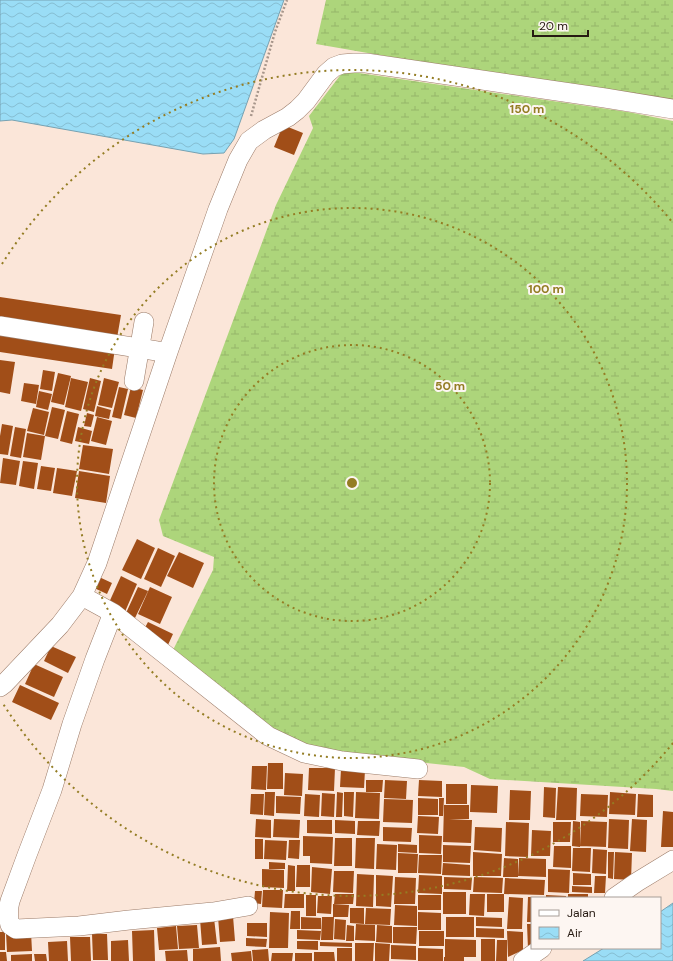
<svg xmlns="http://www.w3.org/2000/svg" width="673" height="961" font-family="'DM Sans',sans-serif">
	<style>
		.wetland { fill: url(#wetland-marsh) }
		.water { fill: url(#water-waves); stroke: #77a2b2 }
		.building { fill: #a14e18 }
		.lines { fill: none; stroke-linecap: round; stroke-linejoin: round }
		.street-casing { stroke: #9b7b68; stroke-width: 20 }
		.path { stroke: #a7968b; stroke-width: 2.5; stroke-dasharray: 2 2; stroke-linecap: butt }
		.street { stroke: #fff; stroke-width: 19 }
		.ring { fill: none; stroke: #947d24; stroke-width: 2; stroke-dasharray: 2 4 }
		.centre { fill: #947d24; stroke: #fdf6f2; stroke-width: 2 }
		.ring-label { font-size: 12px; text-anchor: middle; font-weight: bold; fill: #947d24; stroke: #fdf6f2; stroke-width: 4; stroke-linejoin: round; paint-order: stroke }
	</style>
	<defs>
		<pattern id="wetland-marsh" width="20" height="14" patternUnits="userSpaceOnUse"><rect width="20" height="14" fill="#add57b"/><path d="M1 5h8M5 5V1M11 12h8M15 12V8" fill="none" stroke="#95b669"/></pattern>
		<pattern id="water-waves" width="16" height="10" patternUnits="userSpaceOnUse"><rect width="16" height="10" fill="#9addf6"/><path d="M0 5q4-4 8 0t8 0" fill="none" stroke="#85bdd2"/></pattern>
	</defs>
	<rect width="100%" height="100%" fill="#fbe6d9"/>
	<path class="wetland" d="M 326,0 L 673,0 L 673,106 L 316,44 Z
		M 352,72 L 628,112 L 673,121 L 673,791 L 656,789 L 490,779 L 464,767 L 323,752 L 258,721 L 173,650 L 213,570 L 214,557 L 163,536 L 159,520 L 276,205 L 313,128 L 309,116 L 342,73 Z"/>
	<path class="water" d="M 0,0 L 284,0 L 234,139 L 224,153 L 203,154 L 12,120 L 0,121 Z
		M 673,903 L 673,961 L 583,961 L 604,948 L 660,948 L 660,912 Z"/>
	<path class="building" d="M 283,125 L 303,133 L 294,155 L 274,147 Z
		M 0,297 L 121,315 L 117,338 L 0,320 Z
		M 0,330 L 115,348 L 112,369 L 0,352 Z
		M 0,360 L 15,362 L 10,394 L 0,392 Z
		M 43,370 L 55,372 L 52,391 L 40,389 Z
		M 58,373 L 71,376 L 64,405 L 51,402 Z
		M 71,378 L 88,382 L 81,411 L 65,407 Z
		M 90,378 L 101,381 L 94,412 L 83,409 Z
		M 104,378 L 119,382 L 112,408 L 98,405 Z
		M 24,383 L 39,385 L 36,404 L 21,401 Z
		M 119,387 L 128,389 L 121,419 L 112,417 Z
		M 131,387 L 143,390 L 136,418 L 124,415 Z
		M 39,391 L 52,394 L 48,410 L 36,407 Z
		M 97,406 L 111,410 L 109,419 L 95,416 Z
		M 52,407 L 65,410 L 58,439 L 45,436 Z
		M 33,408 L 49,412 L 44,435 L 27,431 Z
		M 67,411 L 79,414 L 72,444 L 60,441 Z
		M 87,413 L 94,415 L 91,427 L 84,426 Z
		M 97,417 L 112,421 L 106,445 L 91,441 Z
		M 2,424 L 13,426 L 8,455 L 0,454 L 0,436 Z
		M 15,427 L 26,429 L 21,458 L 10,456 Z
		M 78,427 L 92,431 L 89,444 L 75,441 Z
		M 27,433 L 45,436 L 41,460 L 23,457 Z
		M 83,445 L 113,449 L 109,474 L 79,469 Z
		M 3,458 L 20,461 L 16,485 L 0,483 Z
		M 23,461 L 38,463 L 34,489 L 19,486 Z
		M 41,466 L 55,468 L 51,491 L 37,489 Z
		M 57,468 L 77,471 L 72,496 L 53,493 Z
		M 79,471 L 110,476 L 106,503 L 75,498 Z
		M 137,539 L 155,548 L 141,579 L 122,570 Z
		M 158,548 L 175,556 L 161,587 L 144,579 Z
		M 179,552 L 204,563 L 193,588 L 167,576 Z
		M 97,576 L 112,583 L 107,594 L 92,587 Z
		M 121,576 L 137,584 L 124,614 L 107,607 Z
		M 138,587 L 148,591 L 135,618 L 126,613 Z
		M 150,587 L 172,597 L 160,624 L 138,614 Z
		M 148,622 L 173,634 L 167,647 L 141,635 Z
		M 51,646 L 76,657 L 68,673 L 44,661 Z
		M 34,664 L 63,677 L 54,697 L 25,684 Z
		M 20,685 L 59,703 L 51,720 L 12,702 Z
		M 268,763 L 283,763 L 283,789 L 267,789 Z
		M 252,766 L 267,766 L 266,790 L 251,789 Z
		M 309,768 L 335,768 L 334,791 L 308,790 Z
		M 341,769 L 365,770 L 364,788 L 340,787 Z
		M 285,773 L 303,774 L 302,796 L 284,795 Z
		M 366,780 L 383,780 L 382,792 L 366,792 Z
		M 385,780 L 407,781 L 406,799 L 384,798 Z
		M 419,780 L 442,781 L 442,797 L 418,796 Z
		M 446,784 L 467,784 L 467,804 L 446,804 Z
		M 471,785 L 498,786 L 497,813 L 470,812 Z
		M 544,787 L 556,788 L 555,818 L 543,817 Z
		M 558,787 L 577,788 L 576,820 L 556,820 Z
		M 510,790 L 531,791 L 530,820 L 509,820 Z
		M 265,792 L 275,792 L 274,816 L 264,815 Z
		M 337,792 L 343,793 L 342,817 L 336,817 Z
		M 344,792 L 354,792 L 353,817 L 344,816 Z
		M 356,792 L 380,793 L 379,819 L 355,818 Z
		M 610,792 L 636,794 L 635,815 L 609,814 Z
		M 322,793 L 335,794 L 334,817 L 321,816 Z
		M 251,794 L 264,794 L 263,815 L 250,814 Z
		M 305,794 L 320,795 L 319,817 L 304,816 Z
		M 581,794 L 608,795 L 607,817 L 580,816 Z
		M 638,794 L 653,795 L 653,817 L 637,817 Z
		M 276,796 L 301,797 L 300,814 L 276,813 Z
		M 418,798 L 438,799 L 438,815 L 418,815 Z
		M 439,798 L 444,798 L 443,816 L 439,816 Z
		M 384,799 L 413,800 L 412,823 L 383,822 Z
		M 444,805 L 469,805 L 469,819 L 449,820 L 472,820 L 471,843 L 443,842 Z
		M 663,811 L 673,812 L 673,847 L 661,847 Z
		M 418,816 L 439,817 L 438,834 L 417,833 Z
		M 256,819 L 271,820 L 271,838 L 255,837 Z
		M 274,819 L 300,820 L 299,838 L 273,837 Z
		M 609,819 L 629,820 L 628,849 L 608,848 Z
		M 632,819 L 647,820 L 646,852 L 630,851 Z
		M 307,820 L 332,820 L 332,834 L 307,833 Z
		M 335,820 L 355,821 L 355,834 L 335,833 Z
		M 358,821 L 380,821 L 379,836 L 357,835 Z
		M 573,821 L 580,822 L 580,847 L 572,846 Z
		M 581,821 L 607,822 L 606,847 L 580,846 Z
		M 506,822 L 529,823 L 528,857 L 505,856 Z
		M 553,822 L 571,822 L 570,842 L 553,842 Z
		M 383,827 L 412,828 L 411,842 L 383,841 Z
		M 475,827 L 502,828 L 501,852 L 474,850 Z
		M 532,830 L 551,831 L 550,856 L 531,856 Z
		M 419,835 L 442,836 L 441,854 L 419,853 Z
		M 303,836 L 333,837 L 332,864 L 310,863 L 310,856 L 303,856 Z
		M 335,838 L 352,838 L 352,866 L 334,866 Z
		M 356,838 L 375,838 L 374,869 L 355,868 Z
		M 255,839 L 263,839 L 263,859 L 255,859 Z
		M 265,840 L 287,841 L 286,860 L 264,859 Z
		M 289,840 L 300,840 L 299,859 L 288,858 Z
		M 377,844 L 397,845 L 396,870 L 376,869 Z
		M 398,844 L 417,845 L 417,853 L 398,852 Z
		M 443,845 L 471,846 L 470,863 L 443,862 Z
		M 554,846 L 571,846 L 571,868 L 553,867 Z
		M 573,848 L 591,848 L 590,872 L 572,871 Z
		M 593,849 L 607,850 L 606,874 L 592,873 Z
		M 473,852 L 502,854 L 501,876 L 473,876 Z
		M 608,852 L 614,852 L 613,879 L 608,878 Z
		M 615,852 L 632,853 L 631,880 L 614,879 Z
		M 398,853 L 418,854 L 417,873 L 398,873 Z
		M 419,855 L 442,855 L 441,874 L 418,873 Z
		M 504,858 L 518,859 L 518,877 L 503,877 Z
		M 519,858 L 546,859 L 546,877 L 518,876 Z
		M 269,862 L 285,863 L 285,869 L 269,869 Z
		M 443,863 L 470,865 L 470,876 L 442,875 Z
		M 288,865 L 295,866 L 295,891 L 287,891 Z
		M 297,865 L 310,865 L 310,887 L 296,887 Z
		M 312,867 L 332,869 L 330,894 L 311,892 Z
		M 262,869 L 284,870 L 284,888 L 262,887 Z
		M 548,869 L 570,870 L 569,893 L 548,892 Z
		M 334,871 L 354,871 L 353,893 L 333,892 Z
		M 573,873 L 591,874 L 591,885 L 573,885 Z
		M 357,874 L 374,875 L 373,907 L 356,906 Z
		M 376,875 L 393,876 L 391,907 L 376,906 Z
		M 419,875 L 442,876 L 442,894 L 418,893 Z
		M 595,876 L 606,876 L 605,893 L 594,893 Z
		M 395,877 L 416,878 L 415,904 L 394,904 Z
		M 444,877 L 472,878 L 471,890 L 444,889 Z
		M 474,877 L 503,878 L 502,893 L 473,892 Z
		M 505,878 L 545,880 L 544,895 L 504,894 Z
		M 572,886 L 592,887 L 592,893 L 572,892 Z
		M 263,890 L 283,890 L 282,908 L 262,907 Z
		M 255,891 L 262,891 L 261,904 L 254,903 Z
		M 443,892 L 466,892 L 466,914 L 443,914 Z
		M 285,894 L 304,894 L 304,908 L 284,908 Z
		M 335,894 L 354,894 L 353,904 L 334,904 Z
		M 470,894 L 485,894 L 484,916 L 469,915 Z
		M 487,894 L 504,894 L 504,912 L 487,912 Z
		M 568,894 L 588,894 L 588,898 L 568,898 Z
		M 306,895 L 316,895 L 316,916 L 306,916 Z
		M 418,895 L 441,895 L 441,910 L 418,910 Z
		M 546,895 L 566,896 L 566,898 L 546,898 Z
		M 318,896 L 332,896 L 331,914 L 317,913 Z
		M 509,897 L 523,898 L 522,929 L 507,929 Z
		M 528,897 L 532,897 L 532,922 L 527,922 Z
		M 333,904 L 349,905 L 348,917 L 333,917 Z
		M 395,905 L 417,906 L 417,926 L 394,925 Z
		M 350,908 L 364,908 L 364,924 L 350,923 Z
		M 366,908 L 391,909 L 390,925 L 365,924 Z
		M 291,911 L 300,911 L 300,929 L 290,929 Z
		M 270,912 L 289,913 L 288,948 L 269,948 Z
		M 418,912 L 441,913 L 441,930 L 418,930 Z
		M 233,916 L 235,941 L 220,942 L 218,917 Z
		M 301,917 L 321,918 L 321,929 L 301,929 Z
		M 322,917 L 334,917 L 333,940 L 321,940 Z
		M 446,917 L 474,917 L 474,937 L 446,937 Z
		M 476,917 L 502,918 L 502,927 L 476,926 Z
		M 214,918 L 217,944 L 202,945 L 200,919 Z
		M 335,919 L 346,920 L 345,940 L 334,939 Z
		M 247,923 L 267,923 L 267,937 L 247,936 Z
		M 356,924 L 375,925 L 375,941 L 355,940 Z
		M 527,924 L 532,924 L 532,946 L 528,949 Z
		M 197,925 L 199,948 L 179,949 L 177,926 Z
		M 347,925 L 354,926 L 354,941 L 346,941 Z
		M 377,925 L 392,926 L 392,943 L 376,942 Z
		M 176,926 L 178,949 L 159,950 L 157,928 Z
		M 393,927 L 417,927 L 416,944 L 393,943 Z
		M 476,928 L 504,929 L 504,938 L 476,937 Z
		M 154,930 L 155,961 L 133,961 L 132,931 Z
		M 297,930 L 321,931 L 320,940 L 297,939 Z
		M 419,931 L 444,931 L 444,946 L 419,946 Z
		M 507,931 L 523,932 L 523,950 L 508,957 Z
		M 0,932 L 5,932 L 5,950 L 0,950 Z
		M 31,932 L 32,951 L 7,952 L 6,933 Z
		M 92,934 L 107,934 L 108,960 L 93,960 Z
		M 70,937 L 90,937 L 91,961 L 71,961 Z
		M 246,938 L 267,939 L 266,947 L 246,946 Z
		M 445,939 L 476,940 L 476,957 L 464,957 L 464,961 L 444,961 L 444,957 L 450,957 L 445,957 Z
		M 481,939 L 495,939 L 495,961 L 481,961 Z
		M 128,940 L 129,961 L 111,961 L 111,941 Z
		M 497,940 L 507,940 L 507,961 L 496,961 Z
		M 67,941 L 68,961 L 49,961 L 48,942 Z
		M 297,941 L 318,941 L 318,950 L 297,949 Z
		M 320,942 L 352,943 L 352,947 L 320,946 Z
		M 355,943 L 374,943 L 373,961 L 355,961 Z
		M 375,943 L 390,944 L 389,961 L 375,961 Z
		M 391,945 L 416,946 L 416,960 L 391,959 Z
		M 220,947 L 221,961 L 193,961 L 193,949 Z
		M 337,948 L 352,948 L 352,961 L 337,961 Z
		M 418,948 L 443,949 L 443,961 L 418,961 Z
		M 268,949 L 269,961 L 253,961 L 252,950 Z
		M 187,950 L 188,961 L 166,961 L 165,951 Z
		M 251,951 L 252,961 L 232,961 L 231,953 Z
		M 0,952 L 6,952 L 7,961 L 0,961 Z
		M 314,952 L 334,952 L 335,961 L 314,961 Z
		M 272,953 L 293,953 L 292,961 L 271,961 Z
		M 295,953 L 312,953 L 312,961 L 295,961 Z
		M 32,954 L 32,961 L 11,961 L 11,955 Z
		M 34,954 L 46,954 L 47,961 L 35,961 Z"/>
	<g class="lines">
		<defs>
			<path id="street" d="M 0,326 L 157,351 L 168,352
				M 134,381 L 144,322
				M 82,596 L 113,613 L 268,736 L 304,753 L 342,761 L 418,769
				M 113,613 L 95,659 L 72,724 L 52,790 L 27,855 L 10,901 C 8,909 8,917 10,925 L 16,929 L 79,926 L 129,920 L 213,912 L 248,906
				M 0,687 L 4,684 L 60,625 L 82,596 L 97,563 L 168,352 L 218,209 L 238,160 L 249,141 L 264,130 L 288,117 L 297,110 L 306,101 L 326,74 L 334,67 L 342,64 L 354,63 L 366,63 L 605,98 L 673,109
				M 614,898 L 637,882 L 673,860
				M 523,961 L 542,948"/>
		</defs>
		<use href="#street" class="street-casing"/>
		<path class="path" d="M 251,116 L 275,32 L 287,0"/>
		<use href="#street" class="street"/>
	</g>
	<g class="ring">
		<circle cx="352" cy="483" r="138"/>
		<circle cx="352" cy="483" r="275"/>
		<path d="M673 743A413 413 0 0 1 2 702M2 264A413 413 0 0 1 673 223"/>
	</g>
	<circle cx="352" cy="483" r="6" class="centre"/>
	<g class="ring-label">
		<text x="527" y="113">150 m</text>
		<text x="546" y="293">100 m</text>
		<text x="450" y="390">50 m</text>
	</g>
	<rect x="531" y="897" width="130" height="52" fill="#fdf6f2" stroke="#a79e98"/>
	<rect x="539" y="910" width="20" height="6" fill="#ffffff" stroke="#a79e98"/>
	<text x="567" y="917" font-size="12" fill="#261a12">Jalan</text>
	<rect x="539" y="927" width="20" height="12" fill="url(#water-waves)" stroke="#a79e98"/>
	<text x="567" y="937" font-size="12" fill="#261a12">Air</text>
	<path d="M533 30v6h55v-6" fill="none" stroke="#261a12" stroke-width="2"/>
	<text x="539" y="30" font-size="12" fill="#261a12" stroke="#fdf6f2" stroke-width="3" paint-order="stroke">20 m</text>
</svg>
